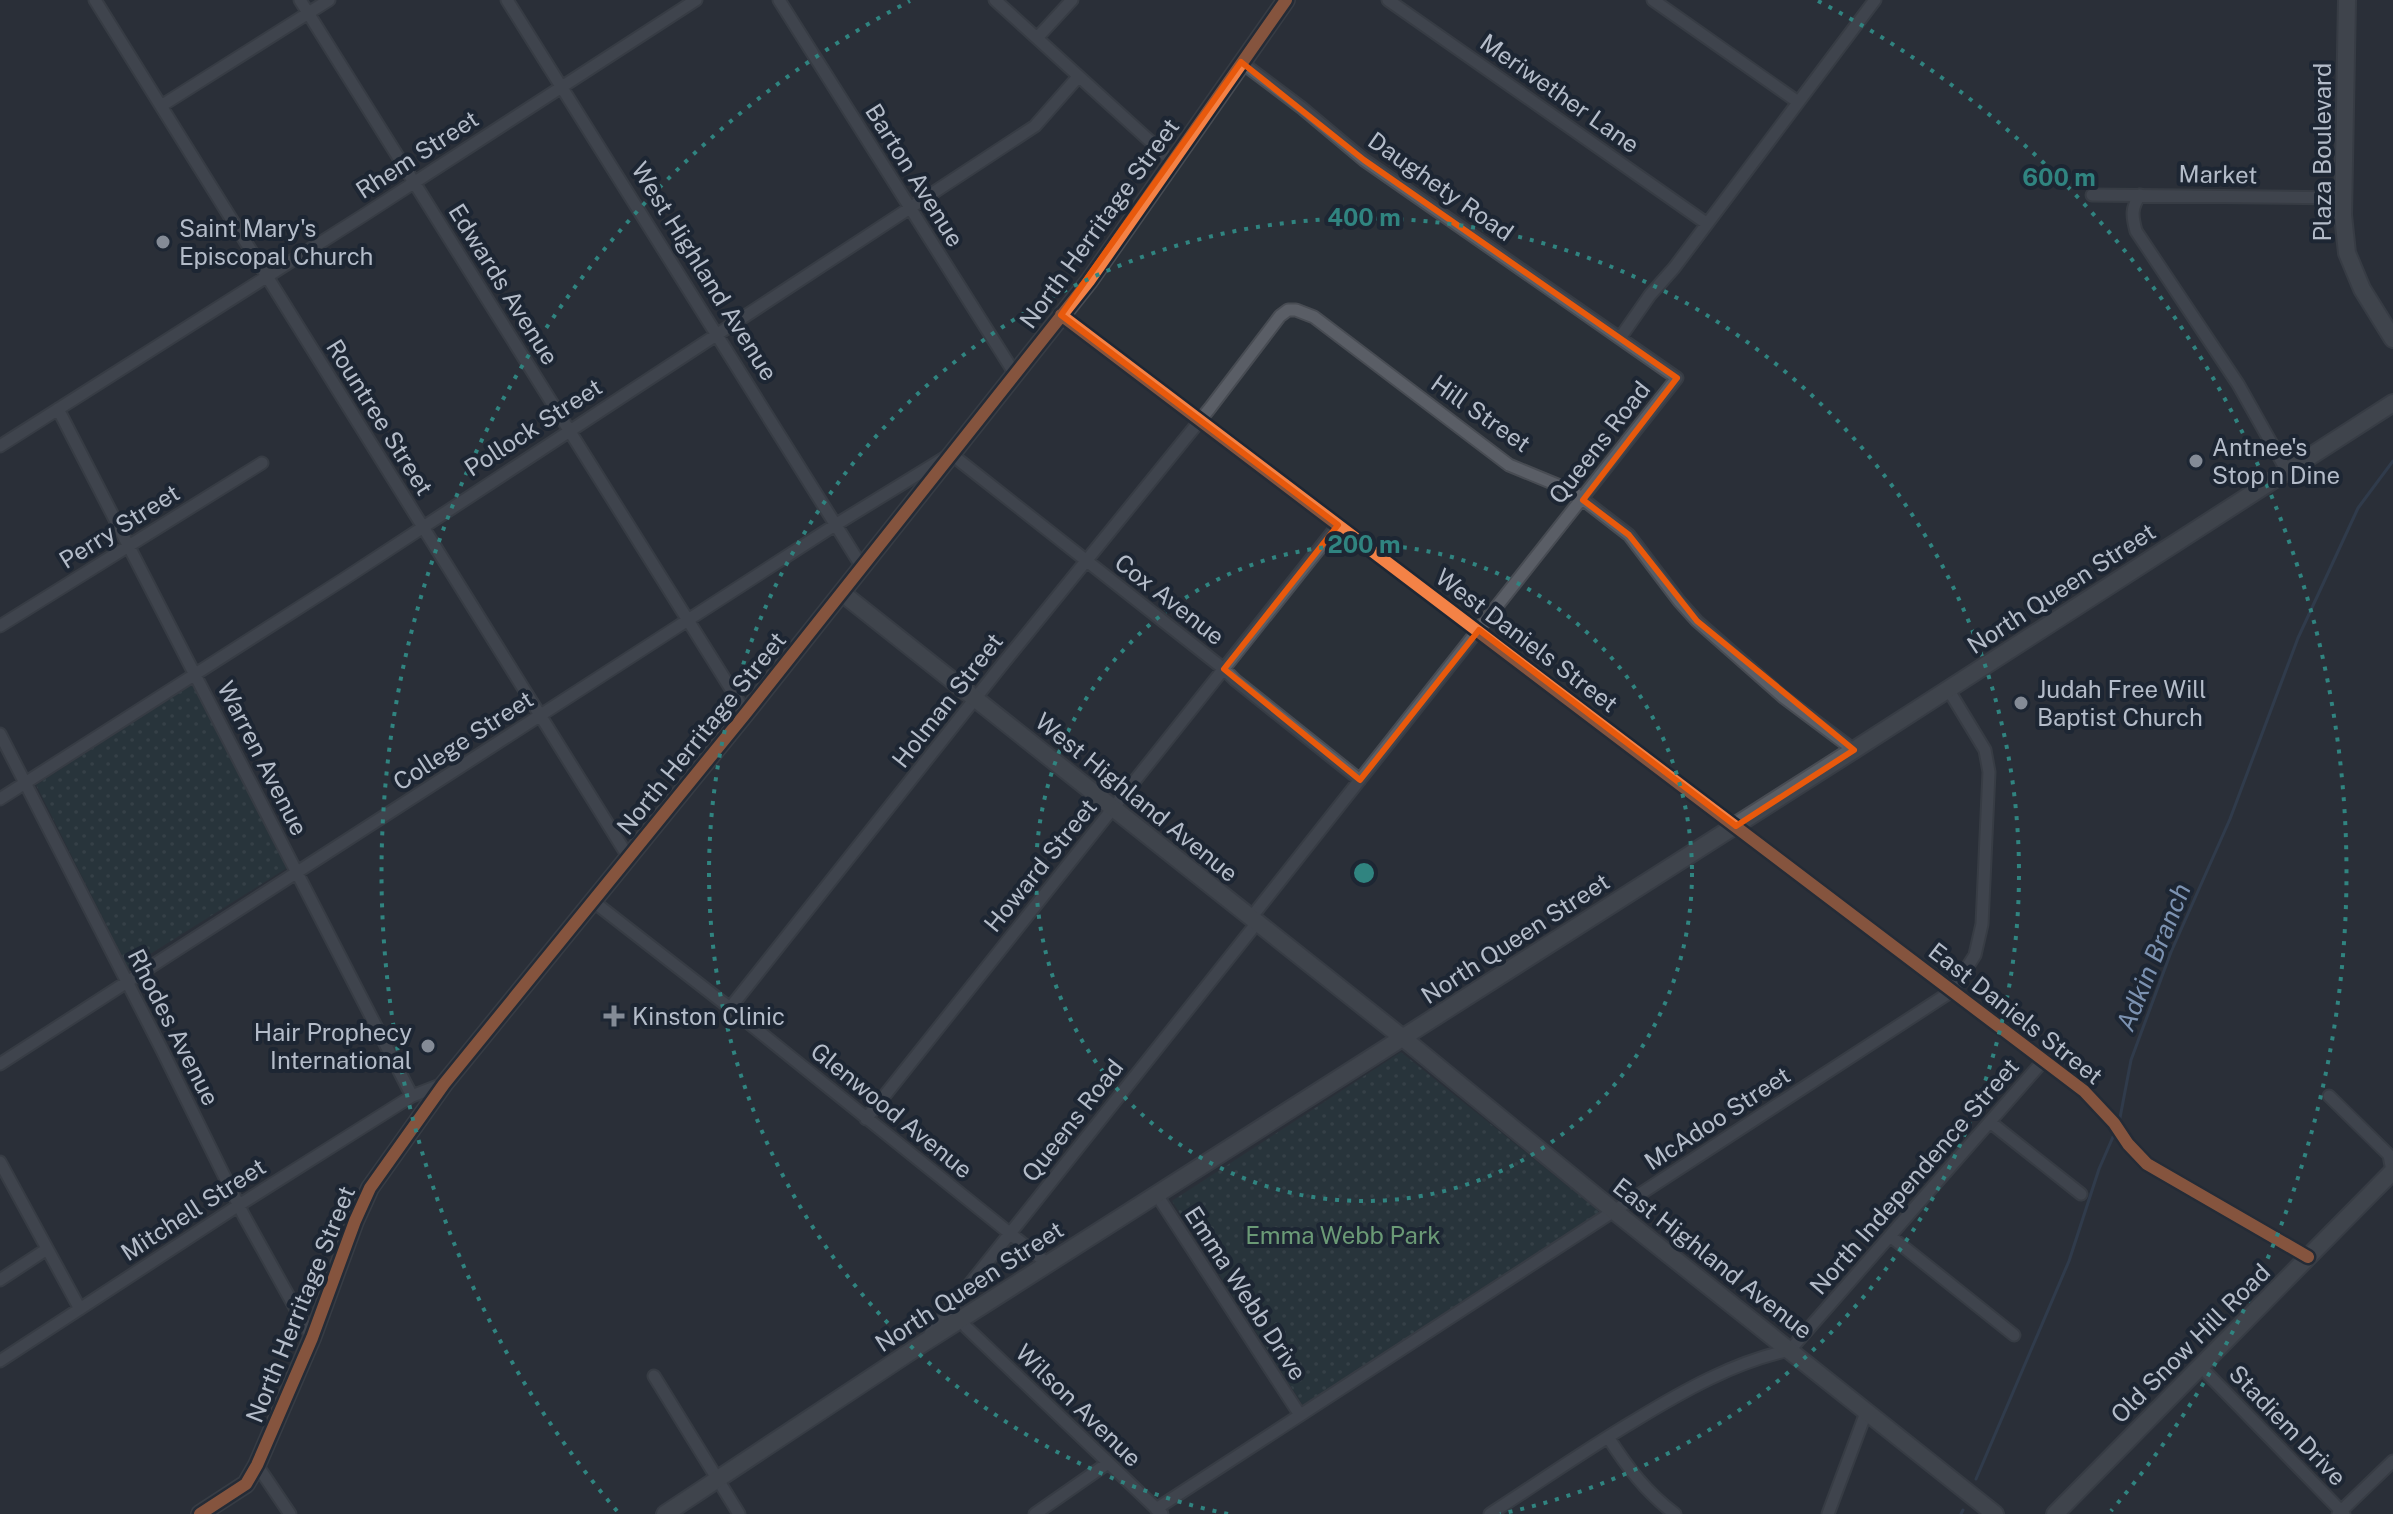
<svg xmlns="http://www.w3.org/2000/svg" width="2393" height="1514" font-family="'Public Sans',sans-serif">
	<style>
		.park { fill: url(#park-dots) }
		.lines { fill: none; stroke-linecap: round; stroke-linejoin: round }
		.stream { stroke: #384963; stroke-width: 3 }
		.street-casing { stroke: #484c53; stroke-width: 15 }
		.secondary-casing { stroke: #484c53; stroke-width: 20 }
		.street { stroke: #5a5e66; stroke-width: 11 }
		.secondary { stroke: #595d64; stroke-width: 16 }
		.cycleway-casing { stroke: #1d2633; stroke-width: 17 }
		.cycleway { stroke: #f48246; stroke-width: 12 }
		.marked { fill: none; stroke: #e8590c; stroke-width: 6; stroke-linejoin: round }
		.ring { fill: none; stroke: #308480; stroke-width: 4; stroke-dasharray: 4 8 }
		.poi-dot { fill: #848b96; stroke: #1d2633; stroke-width: 3 }
		.labels { text-anchor: middle; dominant-baseline: central; stroke-width: 8; stroke-linejoin: round; paint-order: stroke }
		.street-label { font-size: 24px; fill: #b4bcc9; stroke: #1d2633 }
		.poi-label { font-size: 24px; fill: #b4bcc9; stroke: #1d2633; text-anchor: start }
		.park-label { font-size: 24px; fill: #6b9a76; stroke: #1d2633 }
		.water-label { font-size: 26px; font-style: italic; fill: #7c92b1; stroke: #1d2633 }
		.centre { fill: #308480; stroke: #1d2633; stroke-width: 4 }
		.ring-label { font-size: 24px; text-anchor: middle; font-weight: bold; fill: #308480; stroke: #1d2633; stroke-width: 8; stroke-linejoin: round; paint-order: stroke }
	</style>
	<defs>
		<pattern id="park-dots" width="8" height="8" patternUnits="userSpaceOnUse" patternTransform="scale(2)"><rect width="8" height="8" fill="#273a3e"/><path d="M2 2h.1M6 6h.1" fill="none" stroke="#445559" stroke-width="1.8" stroke-linecap="round"/></pattern>
	</defs>
	<rect width="100%" height="100%" fill="#2a3038"/>
	<path class="park" d="M 193,684 L 287,868 L 128,968 L 36,785 Z
		M 1401,1052 L 1600,1212 L 1304,1407 L 1172,1201 Z"/>
	<g class="lines">
		<path class="stream" d="M 2119,1123 L 2131,1060 L 2171,952 L 2230,819 L 2298,638 L 2358,508 L 2393,461
			M 1976,1479 L 2069,1261 L 2099,1169 L 2116,1130
			M 1961,1514 L 1963,1510"/>
		<defs>
			<path id="street" d="M 95,0 L 629,858
				M 300,0 L 746,713
				M 507,0 L 862,567
				M 779,0 L 1015,374
				M 995,0 L 1173,162
				M 1388,0 L 1706,223
				M 1653,0 L 1798,102
				M 1037,38 L 1072,0
				M 1241,62 L 1302,108 L 1364,160 L 1677,378 L 1250,919
				M 161,106 L 329,0
				M 2092,195 L 2343,198
				M 2140,195 C 2131,208 2132,216 2136,231 L 2238,384 L 2287,471
				M 1061,315 L 2084,1091 L 2114,1123 L 2128,1144 L 2147,1164 L 2308,1257
				M 1620,338 L 1650,295 L 1674,268 L 1875,0
				M 58,409 L 412,1096
				M 0,446 L 364,215 L 696,0
				M 0,626 L 262,463
				M 0,734 L 162,1050 L 244,1216 L 312,1338
				M 0,799 L 344,579 L 1035,126 L 1078,77
				M 594,902 L 730,1008 L 1048,1264
				M 730,1008 L 1001,666 L 1210,408 L 1280,316 L 1288,310 L 1296,310 L 1314,317 L 1509,465 L 1572,491 L 1629,535 L 1679,601 L 1697,621 L 1782,696 L 1854,750
				M 0,1064 L 835,525 L 951,454 L 1224,669 L 1235,680 L 1360,780
				M 2329,1096 L 2389,1155 L 2393,1176
				M 866,1119 L 1338,525
				M 1990,1122 L 2081,1194
				M 0,1162 L 80,1309
				M 1157,1195 L 1300,1415
				M 1890,1236 L 2014,1335
				M 0,1280 L 47,1249
				M 966,1327 L 1162,1514
				M 930,1334 L 1256,924
				M 0,1361 L 239,1205 L 412,1096 L 443,1084
				M 2200,1366 L 2344,1514
				M 654,1376 L 739,1514
				M 1608,1437 C 1627,1467 1646,1492 1675,1514
				M 257,1465 L 290,1514
				M 1156,1509 L 1952,991 L 1975,955 L 1982,924 L 1989,772 L 1985,750 L 1948,689
				M 1035,1514 L 1108,1463
				M 1490,1514 C 1538,1483 1585,1450 1634,1421 C 1683,1391 1734,1362 1790,1350 L 2044,1060
				M 1828,1514 L 1867,1410
				M 2338,1514 L 2393,1461"/>
			<path id="secondary" d="M 2347,0 L 2343,215 L 2347,253 L 2362,289 L 2393,339
				M 842,593 L 1403,1038 L 1614,1211 L 1995,1514
				M 200,1514 L 246,1484 L 257,1465 L 312,1338 L 355,1221 L 370,1188 L 444,1084 L 746,713 L 1089,281 L 1286,0
				M 665,1514 L 922,1344 L 1854,750 L 2393,403
				M 2055,1514 L 2393,1171"/>
		</defs>
		<use href="#street" class="street-casing"/>
		<use href="#secondary" class="secondary-casing"/>
		<use href="#street" class="street"/>
		<use href="#secondary" class="secondary"/>
		<defs>
			<path id="cycleway" d="M 1061,315 L 2084,1091 L 2114,1123 L 2128,1144 L 2147,1164 L 2308,1257
				M 200,1514 L 246,1484 L 257,1465 L 312,1338 L 355,1221 L 370,1188 L 444,1084 L 746,713 L 1089,281 L 1286,0"/>
		</defs>
		<use href="#cycleway" class="cycleway-casing"/>
		<use href="#cycleway" class="cycleway"/>
	</g>
	<path d="M0 0H2393V1514H0ZM 1241,62 L 1364,160 L 1677,378 L 1583,500 L 1629,535 L 1697,621 L 1854,750 L 1736,826 L 1479,630 L 1360,780 L 1224,669 L 1338,525 L 1061,315 Z" fill="#2a3038" fill-opacity=".55" fill-rule="evenodd"/>
	<path class="marked" d="M 1241,62 L 1364,160 L 1677,378 L 1583,500 L 1629,535 L 1697,621 L 1854,750 L 1736,826 L 1479,630 L 1360,780 L 1224,669 L 1338,525 L 1061,315 Z"/>
	<g class="ring">
		<circle cx="1364" cy="873" r="328"/>
		<path d="M1228 1514A655 655 0 1 1 1500 1514"/>
		<path d="M617 1511A983 983 0 0 1 910 1M1818 1A983 983 0 0 1 2111 1511"/>
	</g>
	<g class="poi-dot">
		<circle cx="163" cy="242" r="8"/>
		<circle cx="2196" cy="461" r="8"/>
		<circle cx="2021" cy="703" r="8"/>
		<path d="M610 1004h8v8h8v8h-8v8h-8v-8h-8v-8h8z"/>
		<circle cx="428" cy="1046" r="8"/>
	</g>
	<g class="labels">
		<g class="street-label">
			<text transform="translate(1560 93) rotate(35)">Meriwether Lane</text>
			<text transform="translate(2322 152) rotate(-90)">Plaza Boulevard</text>
			<text transform="translate(417 154) rotate(-33)">Rhem Street</text>
			<text transform="translate(2218 174) rotate(1)">Market</text>
			<text transform="translate(915 175) rotate(58)">Barton Avenue</text>
			<text transform="translate(1441 186) rotate(35)">Daughety Road</text>
			<text transform="translate(1099 223) rotate(-54)">North Herritage Street</text>
			<text transform="translate(705 271) rotate(58)">West Highland Avenue</text>
			<text transform="translate(504 284) rotate(58)">Edwards Avenue</text>
			<text transform="translate(1481 413) rotate(35)">Hill Street</text>
			<text transform="translate(380 417) rotate(58)">Rountree Street</text>
			<text transform="translate(533 427) rotate(-33)">Pollock Street</text>
			<text transform="translate(1599 442) rotate(-52)">Queens Road</text>
			<text transform="translate(119 526) rotate(-32)">Perry Street</text>
			<text transform="translate(2061 588) rotate(-33)">North Queen Street</text>
			<text transform="translate(1170 599) rotate(38)">Cox Avenue</text>
			<text transform="translate(1527 640) rotate(37)">West Daniels Street</text>
			<text transform="translate(947 700) rotate(-52)">Holman Street</text>
			<text transform="translate(701 733) rotate(-51)">North Herritage Street</text>
			<text transform="translate(463 740) rotate(-33)">College Street</text>
			<text transform="translate(263 758) rotate(63)">Warren Avenue</text>
			<text transform="translate(1137 797) rotate(39)">West Highland Avenue</text>
			<text transform="translate(1040 865) rotate(-51)">Howard Street</text>
			<text transform="translate(1515 938) rotate(-33)">North Queen Street</text>
			<text transform="translate(2016 1013) rotate(38)">East Daniels Street</text>
			<text transform="translate(174 1027) rotate(63)">Rhodes Avenue</text>
			<text transform="translate(892 1110) rotate(39)">Glenwood Avenue</text>
			<text transform="translate(1717 1118) rotate(-33)">McAdoo Street</text>
			<text transform="translate(1072 1120) rotate(-52)">Queens Road</text>
			<text transform="translate(1914 1176) rotate(-49)">North Independence Street</text>
			<text transform="translate(193 1209) rotate(-33)">Mitchell Street</text>
			<text transform="translate(1713 1258) rotate(38)">East Highland Avenue</text>
			<text transform="translate(969 1286) rotate(-33)">North Queen Street</text>
			<text transform="translate(1246 1293) rotate(57)">Emma Webb Drive</text>
			<text transform="translate(300 1304) rotate(-68)">North Herritage Street</text>
			<text transform="translate(2190 1343) rotate(-45)">Old Snow Hill Road</text>
			<text transform="translate(1079 1405) rotate(44)">Wilson Avenue</text>
			<text transform="translate(2288 1425) rotate(46)">Stadiem Drive</text>
		</g>
		<g class="poi-label">
			<text x="179" y="228">Saint Mary's<tspan x="179" dy="28">Episcopal Church</tspan></text>
			<text x="2212" y="447">Antnee's<tspan x="2212" dy="28">Stop n Dine</tspan></text>
			<text x="2037" y="689">Judah Free Will<tspan x="2037" dy="28">Baptist Church</tspan></text>
			<text x="632" y="1016">Kinston Clinic</text>
			<text x="412" y="1032" text-anchor="end">Hair Prophecy<tspan x="412" dy="28">International</tspan></text>
		</g>
		<g class="park-label">
			<text x="1343" y="1235">Emma Webb Park</text>
		</g>
		<g class="water-label">
			<text transform="translate(2153 957) rotate(-68)">Adkin Branch</text>
		</g>
	</g>
	<circle cx="1364" cy="873" r="12" class="centre"/>
	<g class="ring-label">
		<text x="2059" y="186">600 m</text>
		<text x="1364" y="226">400 m</text>
		<text x="1364" y="553">200 m</text>
	</g>
</svg>
